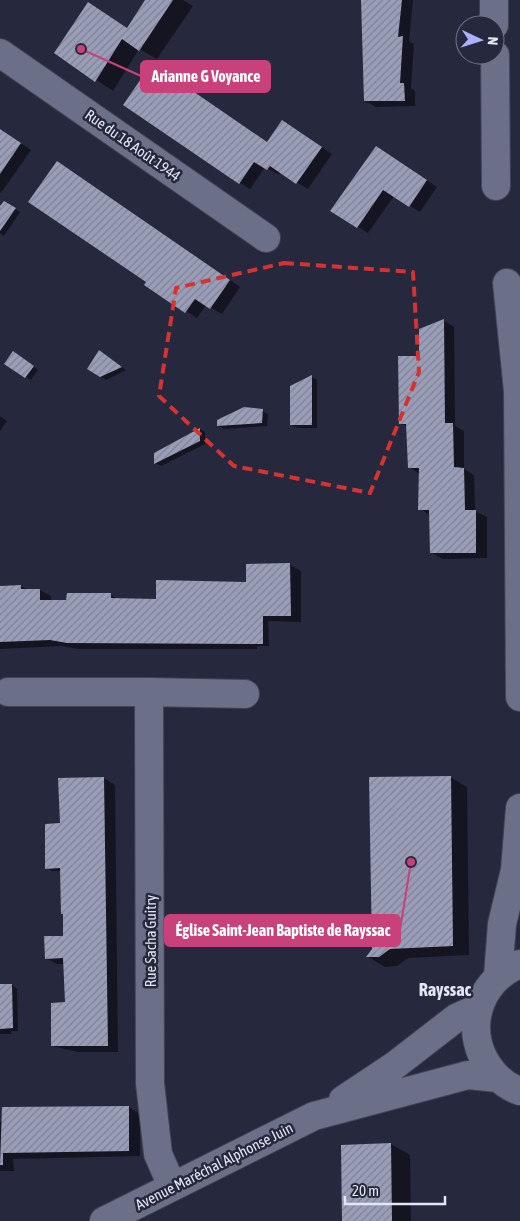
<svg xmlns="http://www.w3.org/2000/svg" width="520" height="1221" font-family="'Asap Condensed',sans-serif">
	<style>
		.shadow { fill: #0007 }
		.building { fill: url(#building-hatch) }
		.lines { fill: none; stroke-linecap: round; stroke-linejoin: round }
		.minor-casing { stroke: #424355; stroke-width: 30 }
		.minor { stroke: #6c6f88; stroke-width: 28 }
		.marked { fill: none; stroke: #d73232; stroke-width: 4; stroke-dasharray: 10 6; stroke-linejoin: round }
		.labels { text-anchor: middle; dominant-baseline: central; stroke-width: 5; stroke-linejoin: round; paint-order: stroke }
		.street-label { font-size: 15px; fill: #e4e6f4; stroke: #26283d }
		.quarter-label { font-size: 18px; font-weight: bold; fill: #e4e6f4; stroke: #26283d }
		.leader { fill: none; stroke: #c9417a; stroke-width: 2 }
		.callout-dot { fill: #c9417a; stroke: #26283d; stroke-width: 2 }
		.callout { fill: #c9417a; stroke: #c9417a; stroke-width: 2 }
		.callout-label { font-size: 16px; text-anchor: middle; font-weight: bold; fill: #fff }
	</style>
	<defs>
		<pattern id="building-hatch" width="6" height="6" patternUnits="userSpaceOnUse" patternTransform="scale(1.25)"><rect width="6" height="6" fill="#999db7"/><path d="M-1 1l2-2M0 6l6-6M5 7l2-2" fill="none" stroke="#808396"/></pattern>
	</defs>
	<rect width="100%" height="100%" fill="#26283d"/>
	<path class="shadow" d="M 146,0 L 183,0 L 193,6 L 157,59 L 139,49 L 113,91 L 56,53 L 128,29 Z
		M 363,0 L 413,0 L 409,41 L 414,44 L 411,88 L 415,91 L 415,106 L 376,107 L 365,101 Z
		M 163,71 L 268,143 L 293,128 L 332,154 L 308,189 L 280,172 L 279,175 L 265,167 L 250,189 L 240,183 Z
		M 0,129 L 31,150 L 1,193 L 0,192 Z
		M 376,147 L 437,187 L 420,212 L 394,196 L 368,233 L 332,210 Z
		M 69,169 L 240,287 L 222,314 L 206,305 L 197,318 L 146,285 L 148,282 Z
		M 4,202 L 20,212 L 4,236 L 0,233 L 0,209 Z
		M 443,320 L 454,327 L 455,426 L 464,431 L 464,469 L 474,475 L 475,511 L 487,517 L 487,558 L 443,559 L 432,553 L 430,515 L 420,509 L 420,474 L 409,467 L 408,427 L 400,423 L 421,357 Z
		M 105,355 L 126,370 L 106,380 L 100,376 Z
		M 19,356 L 38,370 L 31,380 L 6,363 Z
		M 312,377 L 317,380 L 317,428 L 297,428 L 291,425 L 292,386 Z
		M 262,411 L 268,414 L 267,426 L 224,429 L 219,426 Z
		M 0,416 L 7,421 L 0,431 Z
		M 200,429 L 205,432 L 205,444 L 161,466 L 155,463 L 156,454 Z
		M 290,565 L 301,571 L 301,622 L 268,621 L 269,646 L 257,646 L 257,649 L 79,649 L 61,646 L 0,649 L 0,587 L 21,586 L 28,590 L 40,590 L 51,596 L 51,601 L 67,601 L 111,595 L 119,600 L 157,600 L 247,583 Z
		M 450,777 L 467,787 L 469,955 L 408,958 L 397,966 L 385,967 L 368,957 Z
		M 104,778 L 115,785 L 118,1052 L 78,1052 L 52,1046 L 66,1003 L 65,964 L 57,964 L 46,958 L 65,937 L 63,871 L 52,871 L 47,868 L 59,825 Z
		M 0,985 L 12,985 L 17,989 L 18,1031 L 11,1031 L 11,1034 L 0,1034 Z
		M 129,1107 L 140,1114 L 140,1156 L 13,1159 L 14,1171 L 0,1171 L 0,1122 Z
		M 391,1144 L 410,1155 L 411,1221 L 343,1221 Z"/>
	<path class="building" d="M 145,0 L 173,0 L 139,51 L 122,39 L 95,82 L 54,53 L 88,2 L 127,28 Z
		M 361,0 L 402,0 L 398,37 L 403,36 L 400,83 L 404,83 L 405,101 L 364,101 Z
		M 152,63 L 267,142 L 282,120 L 322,147 L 296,184 L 270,166 L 267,170 L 254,162 L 239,184 L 123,105 Z
		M 0,129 L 21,143 L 0,174 Z
		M 376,146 L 427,180 L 409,207 L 383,190 L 357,228 L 330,211 Z
		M 57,161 L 230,280 L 210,309 L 195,299 L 185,313 L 144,285 L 146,282 L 28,202 Z
		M 4,201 L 16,208 L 0,231 L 0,206 Z
		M 444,319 L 445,423 L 453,423 L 454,467 L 464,468 L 465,510 L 476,510 L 476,553 L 430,553 L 429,510 L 418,510 L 419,468 L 408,468 L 406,424 L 399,424 L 398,356 L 419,356 L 419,329 Z
		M 99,350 L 122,367 L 100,377 L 87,369 Z
		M 13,351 L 34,366 L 25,378 L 4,364 Z
		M 312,375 L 312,425 L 290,425 L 290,386 Z
		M 244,407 L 263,409 L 262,423 L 217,426 L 217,420 Z
		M 200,428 L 200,441 L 154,464 L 154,453 Z
		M 290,563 L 291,616 L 263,616 L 263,644 L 67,643 L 50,640 L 0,642 L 0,586 L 21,585 L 21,589 L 40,589 L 40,600 L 66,600 L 67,593 L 111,593 L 111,598 L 156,599 L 156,580 L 246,582 L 246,564 Z
		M 451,776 L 453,946 L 390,949 L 379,957 L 366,957 L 372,949 L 369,777 Z
		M 104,777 L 108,1046 L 51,1046 L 51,1003 L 65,1002 L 63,958 L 45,959 L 44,936 L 63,936 L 63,914 L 61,914 L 60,868 L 45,869 L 45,824 L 60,823 L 58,778 Z
		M 0,984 L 12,984 L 13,1028 L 0,1029 Z
		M 129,1106 L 129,1151 L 3,1153 L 3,1165 L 0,1165 L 2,1107 Z
		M 391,1143 L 392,1221 L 342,1221 L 341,1145 Z"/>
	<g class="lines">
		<defs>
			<path id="minor" d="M 494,0 L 494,25
				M 0,53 L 266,238
				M 495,55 L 496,186
				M 507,283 L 518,391 L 520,697
				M 8,692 L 149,692 L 150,1083 L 158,1154 L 172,1186
				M 149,692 L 245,694
				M 520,964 C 476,981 462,1035 492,1071 C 499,1080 510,1088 520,1091
				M 498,976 L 502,924 L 515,870 L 520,808
				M 343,1100 L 394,1066 L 456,1018 L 478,1008
				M 104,1221 L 314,1116 L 468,1075 L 498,1078"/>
		</defs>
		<use href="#minor" class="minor-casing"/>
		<use href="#minor" class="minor"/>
	</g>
	<path class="marked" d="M 284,263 L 413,272 L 419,372 L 370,493 L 234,466 L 159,396 L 176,288 Z"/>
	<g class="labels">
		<g class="street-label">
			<text transform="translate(133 145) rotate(35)">Rue du 18 Août 1944</text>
			<text transform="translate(150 941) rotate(-90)">Rue Sacha Guitry</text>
			<text transform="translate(214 1166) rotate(-27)">Avenue Maréchal Alphonse Juin</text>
		</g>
		<g class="quarter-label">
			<text x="445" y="989">Rayssac</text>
		</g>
	</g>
	<path class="leader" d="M81 49L141 76M411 862L400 930"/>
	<g class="callout-dot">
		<circle cx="81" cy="49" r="5"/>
		<circle cx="411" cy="862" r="5"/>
	</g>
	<g class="callout">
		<rect x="141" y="61" width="129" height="31" rx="5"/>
		<rect x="165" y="915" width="235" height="31" rx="5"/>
	</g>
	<g class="callout-label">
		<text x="206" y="82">Arianne G Voyance</text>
		<text x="283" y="936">Église Saint-Jean Baptiste de Rayssac</text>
	</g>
	<g transform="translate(480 40) rotate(94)"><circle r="24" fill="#26283d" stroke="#727486"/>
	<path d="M0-4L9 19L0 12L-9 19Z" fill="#aab0fc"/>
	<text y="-8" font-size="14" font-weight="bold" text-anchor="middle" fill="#e4e6f4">N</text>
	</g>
	<path d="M345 1196v8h100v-8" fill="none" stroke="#e4e6f4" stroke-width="2.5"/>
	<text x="352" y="1196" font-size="15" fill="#e4e6f4" stroke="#26283d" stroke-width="4" paint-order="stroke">20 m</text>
</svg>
